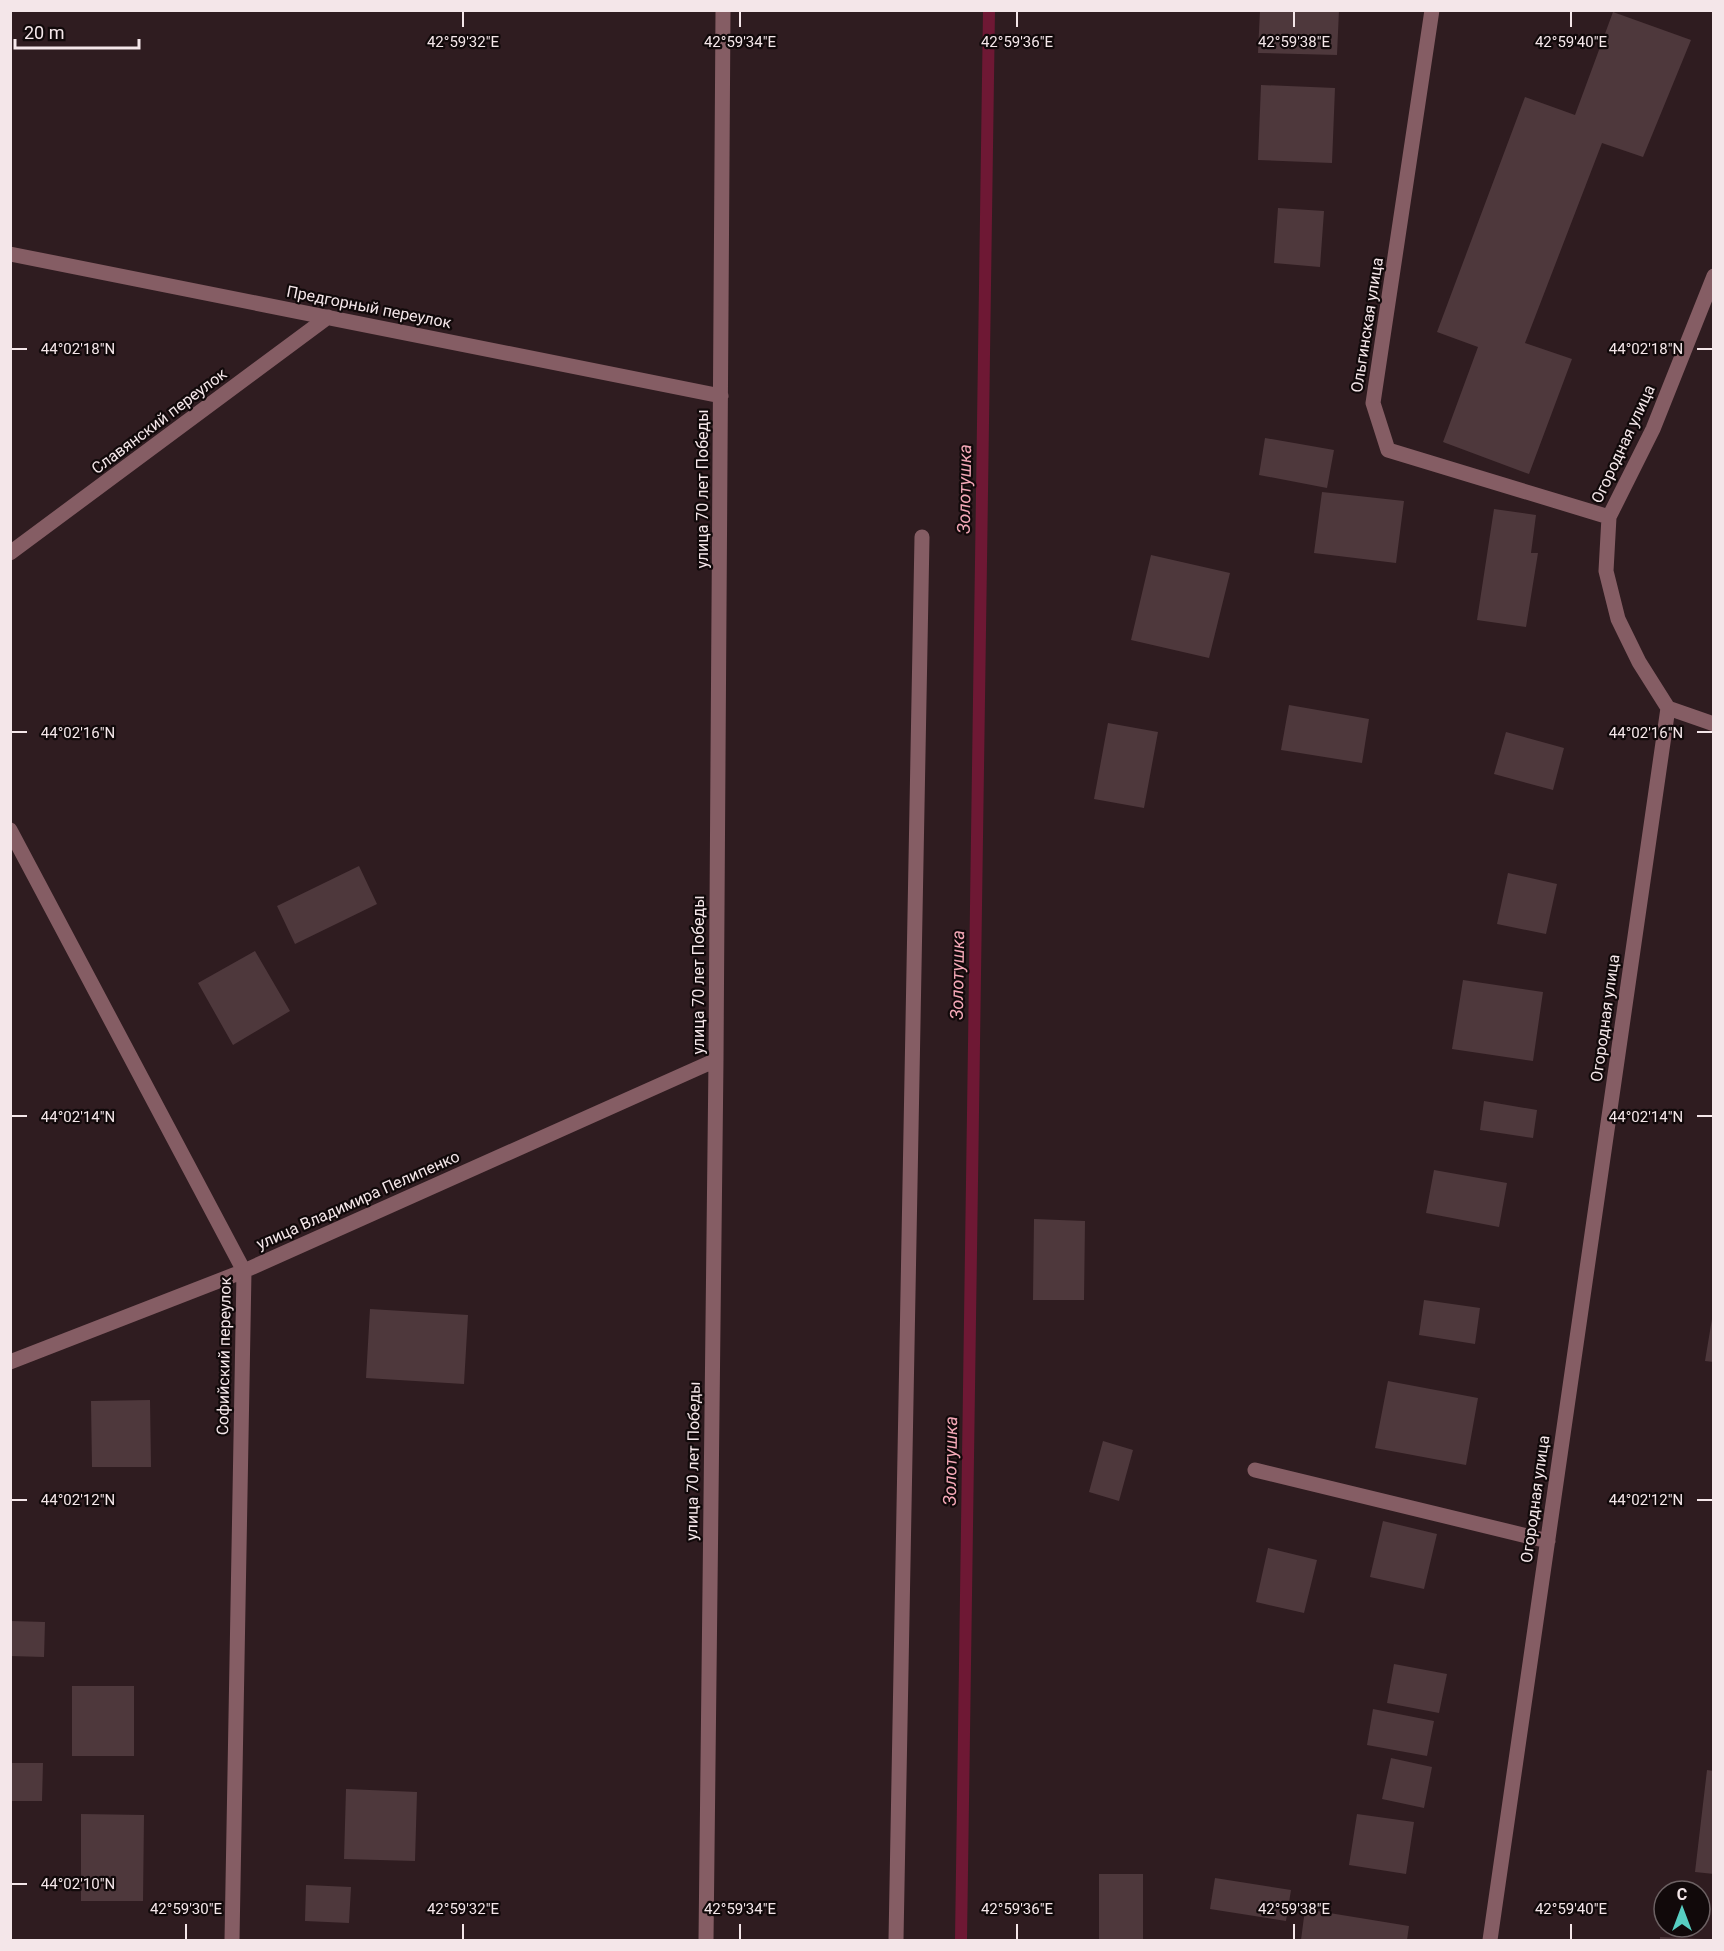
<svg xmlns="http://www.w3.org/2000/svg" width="1724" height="1951" font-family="Roboto,sans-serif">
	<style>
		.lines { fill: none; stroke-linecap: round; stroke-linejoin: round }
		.stream { stroke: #6e1834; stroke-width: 12 }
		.building { fill: #4e383c }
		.minor { stroke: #855d64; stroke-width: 15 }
		.ticks { fill: none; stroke: #f4e6e9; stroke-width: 2 }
		.labels { text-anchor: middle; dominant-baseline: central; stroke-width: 4.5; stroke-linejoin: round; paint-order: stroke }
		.street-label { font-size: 16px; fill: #f4e6e9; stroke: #11090a }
		.water-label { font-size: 18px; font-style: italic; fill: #f4a8b7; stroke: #11090a }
		.ticks-label { font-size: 15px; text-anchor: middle; fill: #f4e6e9; stroke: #11090a; stroke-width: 4.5; stroke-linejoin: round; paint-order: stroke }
	</style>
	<rect width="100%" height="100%" fill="#2f1c20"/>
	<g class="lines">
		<path class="stream" d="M 961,1940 L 989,10"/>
	</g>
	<path class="building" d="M 1260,10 L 1339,10 L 1337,55 L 1258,53 Z
		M 1613,12 L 1691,40 L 1643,157 L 1602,143 L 1525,343 L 1572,359 L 1529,474 L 1443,442 L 1478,347 L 1437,332 L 1525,97 L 1575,115 Z
		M 1261,85 L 1335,88 L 1332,163 L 1258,160 Z
		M 1278,208 L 1324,211 L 1320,267 L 1274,263 Z
		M 1265,438 L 1334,450 L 1327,488 L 1259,475 Z
		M 1322,492 L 1404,501 L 1396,563 L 1314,553 Z
		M 1494,509 L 1536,515 L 1531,553 L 1538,553 L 1526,627 L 1477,620 Z
		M 1151,555 L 1230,573 L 1209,658 L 1131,640 Z
		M 1289,705 L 1369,719 L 1362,763 L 1281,750 Z
		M 1108,723 L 1158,732 L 1144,808 L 1094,799 Z
		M 1506,732 L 1564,748 L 1553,790 L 1494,774 Z
		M 359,866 L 377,904 L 295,944 L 277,906 Z
		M 1508,873 L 1557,884 L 1546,934 L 1497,924 Z
		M 255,951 L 290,1011 L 233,1045 L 198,983 Z
		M 1463,980 L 1543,992 L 1533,1061 L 1452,1049 Z
		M 1484,1101 L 1537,1110 L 1533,1138 L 1480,1130 Z
		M 1434,1170 L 1507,1183 L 1499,1227 L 1426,1213 Z
		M 1034,1219 L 1085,1221 L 1084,1300 L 1033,1300 Z
		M 1424,1300 L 1480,1308 L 1475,1344 L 1419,1335 Z
		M 370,1309 L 468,1315 L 464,1384 L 366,1378 Z
		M 1712,1319 L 1714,1319 L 1714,1362 L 1705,1361 Z
		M 1388,1381 L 1478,1398 L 1466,1465 L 1375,1448 Z
		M 150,1400 L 151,1467 L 92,1467 L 91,1401 Z
		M 1103,1441 L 1133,1450 L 1119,1501 L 1089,1492 Z
		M 1383,1521 L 1437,1534 L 1424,1589 L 1370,1577 Z
		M 1268,1548 L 1317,1560 L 1304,1613 L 1256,1602 Z
		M 10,1621 L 45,1622 L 44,1657 L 10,1656 Z
		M 1394,1664 L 1447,1674 L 1439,1713 L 1387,1703 Z
		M 72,1686 L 134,1686 L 134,1756 L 72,1756 Z
		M 1373,1709 L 1434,1721 L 1427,1756 L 1367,1745 Z
		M 1391,1758 L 1432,1767 L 1424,1808 L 1382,1799 Z
		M 10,1763 L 43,1763 L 42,1801 L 10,1801 Z
		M 1707,1770 L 1714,1771 L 1714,1874 L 1695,1872 Z
		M 346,1789 L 417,1792 L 415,1861 L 344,1859 Z
		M 81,1814 L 144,1815 L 143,1901 L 81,1901 Z
		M 1357,1814 L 1414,1822 L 1406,1874 L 1349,1865 Z
		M 1099,1874 L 1143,1874 L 1143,1940 L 1099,1940 Z
		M 1215,1878 L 1291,1890 L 1286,1921 L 1210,1909 Z
		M 306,1885 L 351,1887 L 349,1923 L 305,1921 Z
		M 1305,1909 L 1409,1926 L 1407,1940 L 1301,1940 Z
		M 1660,1937 L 1704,1939 L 1704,1940 L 1660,1940 Z"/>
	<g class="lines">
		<path class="minor" d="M 1432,10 L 1373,403 L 1388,450 L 1609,517
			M 10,254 L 721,396
			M 10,553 L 328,317
			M 1668,708 L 1714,724
			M 10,830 L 244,1271 L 232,1940
			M 10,1362 L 244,1271 L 716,1060
			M 1255,1470 L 1548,1541
			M 706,1940 L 716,1060 L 723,10
			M 896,1940 L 922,537
			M 1490,1940 L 1668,708 L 1639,662 L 1618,619 L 1606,571 L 1609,517 L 1653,429 L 1714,276"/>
	</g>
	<path class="ticks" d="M 463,12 L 463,27M 740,12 L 740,27M 1017,12 L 1017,27M 1294,12 L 1294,27M 1571,12 L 1571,27M 12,349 L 27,349M 1697,349 L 1712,349M 12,732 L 27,732M 1697,732 L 1712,732M 12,1116 L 27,1116M 1697,1116 L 1712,1116M 12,1500 L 27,1500M 1697,1500 L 1712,1500M 12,1884 L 27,1884M 186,1924 L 186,1939M 463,1924 L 463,1939M 740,1924 L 740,1939M 1017,1924 L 1017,1939M 1294,1924 L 1294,1939M 1571,1924 L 1571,1939"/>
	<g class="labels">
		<g class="street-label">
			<text transform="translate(369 307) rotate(11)">Предгорный переулок</text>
			<text transform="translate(1367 325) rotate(-81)">Ольгинская улица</text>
			<text transform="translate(159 421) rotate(-37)">Славянский переулок</text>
			<text transform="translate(1623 444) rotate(-65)">Огородная улица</text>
			<text transform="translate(702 489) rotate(-90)">улица 70 лет Победы</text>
			<text transform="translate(698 975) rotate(-90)">улица 70 лет Победы</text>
			<text transform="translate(1605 1018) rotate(-82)">Огородная улица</text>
			<text transform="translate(358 1200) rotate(-24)">улица Владимира Пелипенко</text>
			<text transform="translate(224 1356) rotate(-89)">Софийский переулок</text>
			<text transform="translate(693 1461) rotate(-89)">улица 70 лет Победы</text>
			<text transform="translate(1535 1499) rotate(-82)">Огородная улица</text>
		</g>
		<g class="water-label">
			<text transform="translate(964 489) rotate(-89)">Золотушка</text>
			<text transform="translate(957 975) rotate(-89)">Золотушка</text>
			<text transform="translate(950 1461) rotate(-89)">Золотушка</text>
		</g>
	</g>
	<g class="ticks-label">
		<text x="463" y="47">42°59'32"E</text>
		<text x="740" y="47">42°59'34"E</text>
		<text x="1017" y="47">42°59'36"E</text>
		<text x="1294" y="47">42°59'38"E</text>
		<text x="1571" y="47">42°59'40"E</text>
		<text x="78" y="354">44°02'18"N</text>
		<text x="1646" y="354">44°02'18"N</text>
		<text x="78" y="738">44°02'16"N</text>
		<text x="1646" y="738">44°02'16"N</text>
		<text x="78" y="1122">44°02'14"N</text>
		<text x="1646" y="1122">44°02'14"N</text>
		<text x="78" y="1505">44°02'12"N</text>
		<text x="1646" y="1505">44°02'12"N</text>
		<text x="78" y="1889">44°02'10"N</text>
		<text x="186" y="1914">42°59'30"E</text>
		<text x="463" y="1914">42°59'32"E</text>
		<text x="740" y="1914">42°59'34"E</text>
		<text x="1017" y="1914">42°59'36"E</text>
		<text x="1294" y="1914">42°59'38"E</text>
		<text x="1571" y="1914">42°59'40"E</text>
	</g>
	<rect width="1724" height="1951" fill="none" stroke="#f4e6e9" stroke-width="24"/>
	<g transform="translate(1682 1909)"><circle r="28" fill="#11090a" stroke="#6c6163" stroke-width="1.5"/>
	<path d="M0-4.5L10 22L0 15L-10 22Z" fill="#57cec2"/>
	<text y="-9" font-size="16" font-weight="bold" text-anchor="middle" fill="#f4e6e9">С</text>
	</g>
	<path d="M15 39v9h124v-9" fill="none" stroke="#f4e6e9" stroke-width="3"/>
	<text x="24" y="39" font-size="18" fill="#f4e6e9" stroke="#11090a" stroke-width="4.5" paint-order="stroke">20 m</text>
</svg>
